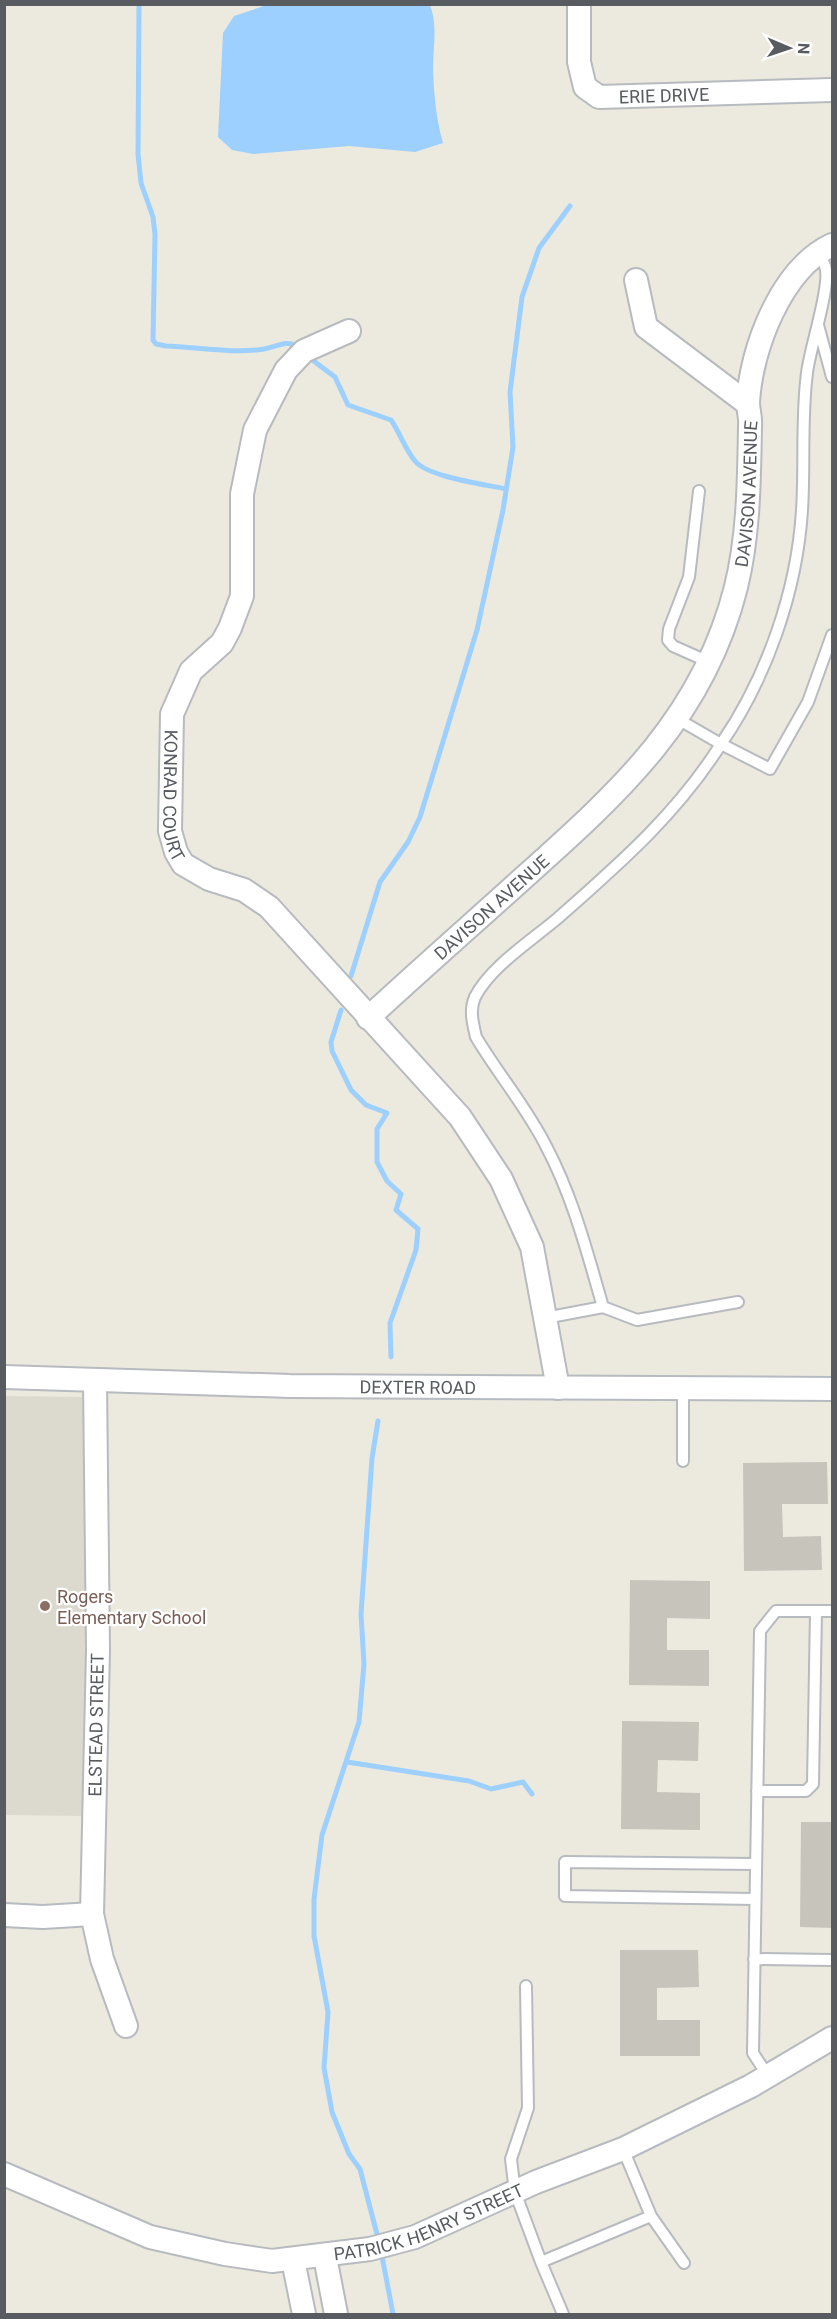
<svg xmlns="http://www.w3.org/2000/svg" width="837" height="2319" font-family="Roboto,sans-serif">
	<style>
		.education { fill: #dcd9ce }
		.water { fill: #9dd0ff }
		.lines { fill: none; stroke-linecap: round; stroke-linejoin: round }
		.stream { stroke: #9dd0ff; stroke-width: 5 }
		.building { fill: #c7c4bc }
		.service-casing { stroke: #b7babf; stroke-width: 14 }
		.minor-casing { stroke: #b7babf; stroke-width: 26 }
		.service { stroke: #fff; stroke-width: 10 }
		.minor { stroke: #fff; stroke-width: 22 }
		.education-dot { fill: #8d6e63; stroke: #fff; stroke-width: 2 }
		.labels { text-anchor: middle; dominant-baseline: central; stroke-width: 4.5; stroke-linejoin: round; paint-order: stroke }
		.street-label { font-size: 18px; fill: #585c61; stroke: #fff }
		.education-label { font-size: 18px; fill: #785e54; stroke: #fff; text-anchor: start }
	</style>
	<rect width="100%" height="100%" fill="#eceadf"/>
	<path class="education" d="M 5,1396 L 86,1397 L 85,1816 L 5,1815 Z"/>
	<path class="water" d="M 270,4 L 430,5 C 438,26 433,46 433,69 C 434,95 436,118 443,143 L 415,152 L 349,146 L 253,154 L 232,150 L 218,137 L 223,33 L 234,16 Z"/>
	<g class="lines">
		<path class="stream" d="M 139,4 L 138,154 L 141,183 L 153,217 L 155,234 L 153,340 L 156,344 L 166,346 C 198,347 232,354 264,349 C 277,347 286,339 299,347
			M 307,356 L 335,377 L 348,405 L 391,420 C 400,433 405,449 415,461 C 428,477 483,484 506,489
			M 351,976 L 380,882 L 408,842 L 420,817 L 477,630 L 503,510 L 513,447 L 510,392 L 522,297 L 539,248 L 570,206
			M 341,1010 L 331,1042 L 332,1051 L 351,1090 L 366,1105 L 387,1113 L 377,1129 L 377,1162 L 387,1181 L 401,1194 L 396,1210 L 418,1229 L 416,1250 L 390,1323 L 391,1357
			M 378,1421 L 372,1458 L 361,1614 L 364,1664 L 359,1722 L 322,1835 L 314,1899 L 314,1936 L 328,2012 L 324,2068 L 332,2112 L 349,2154 L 360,2169 L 379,2242
			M 347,1762 L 469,1781 L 491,1789 L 523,1782 L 532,1794
			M 381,2251 L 393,2314"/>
	</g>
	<path class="building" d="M 827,1462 L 828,1504 L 782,1504 L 783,1537 L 821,1536 L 822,1570 L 744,1571 L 743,1463 Z
		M 630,1580 L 710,1581 L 710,1619 L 667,1618 L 667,1650 L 709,1650 L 709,1686 L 629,1685 Z
		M 622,1721 L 699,1722 L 698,1761 L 658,1760 L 657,1792 L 700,1793 L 700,1830 L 621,1829 Z
		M 801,1822 L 832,1822 L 832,1928 L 800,1927 Z
		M 620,1950 L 698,1950 L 699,1987 L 657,1988 L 657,2020 L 700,2020 L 700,2056 L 620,2056 Z"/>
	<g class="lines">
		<defs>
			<path id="service" d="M 817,255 C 820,258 824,262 825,266 C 832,283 809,351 807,373 C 801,418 805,464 802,510 C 797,591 767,677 721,744 L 770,769 L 808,702 L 832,635
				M 818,325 L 832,377
				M 699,491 L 689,577 L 669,629 L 668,640 L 673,646 L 709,662
				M 603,1307 L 637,1320 L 738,1302
				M 545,1318 L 603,1307 C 587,1252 573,1197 546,1146 C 527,1108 498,1074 476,1037 C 473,1024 469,1010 475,997 C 490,967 532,940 558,918 C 619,864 677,814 721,744 L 676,718
				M 683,1461 L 683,1388
				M 757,1791 L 806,1791 L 813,1784 L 816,1611
				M 755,1899 L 565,1896 L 565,1862 L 756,1864
				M 754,1959 L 832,1960
				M 526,1986 L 528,2108 L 511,2159 L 515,2192 L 541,2262 L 651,2216 L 623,2149
				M 768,2076 L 753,2053 L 760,1631 L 776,1611 L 832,1611
				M 651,2216 L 684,2263
				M 541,2262 L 563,2314"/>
			<g id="minor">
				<path id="s1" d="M 579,4 L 579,62 L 585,87 L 599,97 L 832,90"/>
				<path d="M 636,280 L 646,327 L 748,404"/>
				<path id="s2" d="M 349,331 L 304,351 L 286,370 L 255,430 L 242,494 L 242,596 L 230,628 L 222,643 L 191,671 L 172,714 L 170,831 L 176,852 L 183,864 L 209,879 L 244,890 L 269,907 L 460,1117 L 501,1179 L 532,1247 L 558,1388"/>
				<path id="s3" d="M 368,1018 C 418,972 469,927 520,881 C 617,794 703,719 736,587 C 749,534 749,480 750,426 C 751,418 748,410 748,402 C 751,349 781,269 832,245"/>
				<path id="s4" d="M 4,1377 L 290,1386 L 832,1389"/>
				<path d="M 95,1381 L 98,1650 L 92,1914 L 102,1959 L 126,2026"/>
				<path d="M 4,1915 L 43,1917 L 92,1914"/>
				<path id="s5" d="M 4,2174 L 150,2237 L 225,2254 L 272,2261 L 370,2249 L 415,2237 L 536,2182 L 623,2149 L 751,2086 L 832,2038"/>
				<path d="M 325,2257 L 336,2314"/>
				<path d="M 293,2260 L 304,2314"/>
			</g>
		</defs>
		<use href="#service" class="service-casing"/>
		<use href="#minor" class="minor-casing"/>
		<use href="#service" class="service"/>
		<use href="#minor" class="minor"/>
	</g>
	<circle class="education-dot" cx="45" cy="1606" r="6"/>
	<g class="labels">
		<g class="street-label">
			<text stroke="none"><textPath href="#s1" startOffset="166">ERIE DRIVE</textPath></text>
			<text stroke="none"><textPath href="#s3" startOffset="670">DAVISON AVENUE</textPath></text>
			<text stroke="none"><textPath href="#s2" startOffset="532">KONRAD COURT</textPath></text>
			<text stroke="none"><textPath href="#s3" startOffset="166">DAVISON AVENUE</textPath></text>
			<text stroke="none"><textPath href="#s4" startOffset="414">DEXTER ROAD</textPath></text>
			<text transform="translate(96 1725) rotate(-89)">ELSTEAD STREET</text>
			<text stroke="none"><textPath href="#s5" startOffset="446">PATRICK HENRY STREET</textPath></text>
		</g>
		<g class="education-label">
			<text x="57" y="1596">Rogers<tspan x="57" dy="21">Elementary School</tspan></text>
		</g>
	</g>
	<rect width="837" height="2319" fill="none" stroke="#585c61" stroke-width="12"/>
	<g transform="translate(789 48) rotate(92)" stroke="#ffffff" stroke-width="4.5" paint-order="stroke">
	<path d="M0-4.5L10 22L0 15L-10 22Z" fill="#585c61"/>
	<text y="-9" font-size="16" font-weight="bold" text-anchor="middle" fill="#585c61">N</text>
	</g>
</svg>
